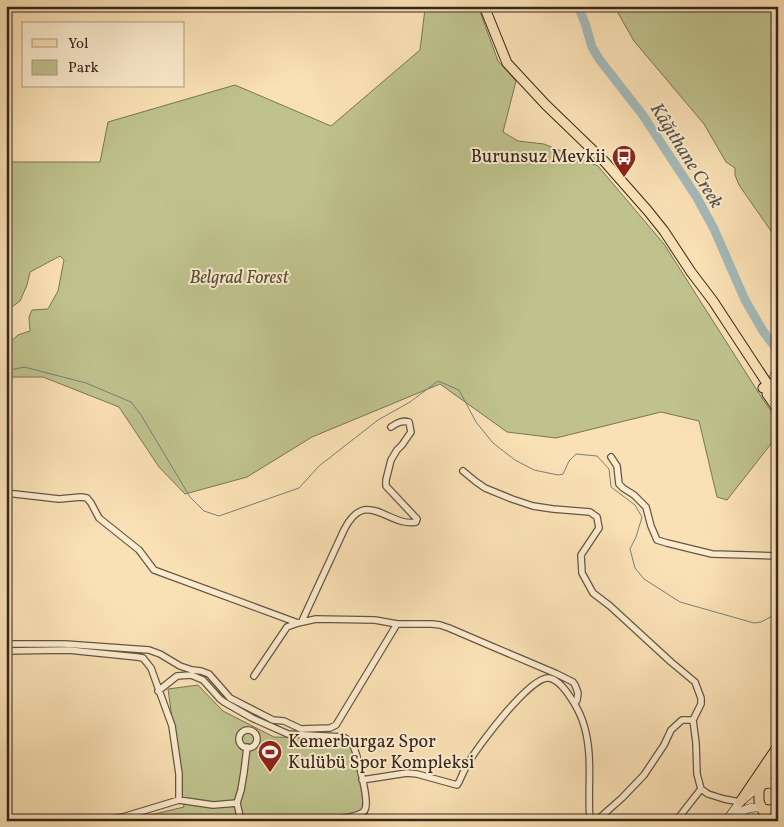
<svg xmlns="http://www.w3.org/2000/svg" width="784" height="827" font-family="Vollkorn,serif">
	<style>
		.green { fill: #bfc28d; stroke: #7a7456 }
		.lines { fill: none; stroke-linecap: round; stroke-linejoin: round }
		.stream { stroke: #787f7b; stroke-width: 1 }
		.river { stroke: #a4bab9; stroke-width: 9 }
		.minor-casing { stroke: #665644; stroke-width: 8 }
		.secondary-casing { stroke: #35271e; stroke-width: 9 }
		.primary-casing { stroke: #35271e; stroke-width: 11 }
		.minor { stroke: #fceccf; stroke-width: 5.5 }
		.secondary { stroke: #fceccf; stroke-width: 8 }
		.primary { stroke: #fae1b5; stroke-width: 9 }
		.labels { text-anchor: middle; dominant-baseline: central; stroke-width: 4; stroke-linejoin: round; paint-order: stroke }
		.poi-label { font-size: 18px; fill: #35271e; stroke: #fceccf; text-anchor: end }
		.park-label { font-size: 18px; font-style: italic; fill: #584e3a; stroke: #fceccf }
		.water-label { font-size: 19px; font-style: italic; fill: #56534c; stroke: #fceccf }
	</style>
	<rect width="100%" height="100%" fill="#fae1b5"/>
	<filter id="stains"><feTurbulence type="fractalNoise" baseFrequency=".004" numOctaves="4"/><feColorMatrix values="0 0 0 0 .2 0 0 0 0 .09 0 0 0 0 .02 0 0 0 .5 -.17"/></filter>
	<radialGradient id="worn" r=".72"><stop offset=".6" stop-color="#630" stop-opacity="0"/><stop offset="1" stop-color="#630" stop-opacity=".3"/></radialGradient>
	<path class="green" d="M 424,6 L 478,6 L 498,61 L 516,81 L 503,132 L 518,141 L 544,144 L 598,166 L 664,244 L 762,398 L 778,421 L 778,435 L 727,500 L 717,497 L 699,421 L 661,412 L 556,438 L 507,432 L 440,384 L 312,437 L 247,477 L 185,494 L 159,467 L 119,407 L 43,377 L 6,377 L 6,346 L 18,335 L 30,331 L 29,317 L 32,310 L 48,309 L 58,291 L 64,260 L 60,256 L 30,272 L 27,285 L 20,301 L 6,311 L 6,164 L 11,162 L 100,162 L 108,122 L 235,85 L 331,126 L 420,50 L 425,9 Z
		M 614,6 L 778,6 L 778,241 L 739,185 L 735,175 L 735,168 L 726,162 L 704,124 L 634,41 Z
		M 198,685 L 223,711 L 274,737 L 355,739 L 369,821 L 125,821 L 184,807 L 168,689 Z"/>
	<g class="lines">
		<path class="stream" d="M 6,371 L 24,367 L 86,383 L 131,402 L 141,415 L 190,497 L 204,511 L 219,516 L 299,488 L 319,466 L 378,420 L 410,402 L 438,381 L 459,390 L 476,422 L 493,443 L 515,460 L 534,470 L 558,475 L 563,474 L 569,461 L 576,454 L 597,456 L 609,469 L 611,487 L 635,505 L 642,517 L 636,537 L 630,549 L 635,568 L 644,579 L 680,602 L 754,623 L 761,622 L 778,613"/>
		<path class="river" d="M 578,6 L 585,23 L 592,47 L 599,59 L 642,114 L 696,196 L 714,229 L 745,300 L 763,331 L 778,351"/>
		<defs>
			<path id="minor" d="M 611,457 L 617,466 L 619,484 L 623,488 L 634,495 L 646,507 L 651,526 L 657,540 L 667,543 L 712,554 L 778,556
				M 463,471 L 475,481 L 485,488 L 512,499 L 533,506 L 553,509 L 590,512 L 597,517 L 599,528 L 581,555 L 582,573 L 593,593 L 610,606 L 671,662 L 695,682 L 701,698 L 701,704 L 693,720 L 696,743 L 697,774 L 701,789 L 708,794 L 724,799 L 740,802
				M 6,493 L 59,499 L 81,497 L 87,498 L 91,503 L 99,518 L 139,550 L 154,570 L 298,623 L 316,619 L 375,620 L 397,624 L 432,624 L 440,625 L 449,628 L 491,646 L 557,674 L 573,682 L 575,685 L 578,693 L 577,700 L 575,703
				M 302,621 L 344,530 C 366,486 389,528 416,522 L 417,519 L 386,486 L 386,480 L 391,460 L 397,450 L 402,445 L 411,432 L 409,422 C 402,420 397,423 391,427
				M 6,644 L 65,644 L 149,650 L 160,654 L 180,666 L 192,670 L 201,671 L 209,674 L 230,698 L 273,720 L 284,721 L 301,729 L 330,728 L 336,725 L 397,624
				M 6,651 L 68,650 L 137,657 L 143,658 L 151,668 L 172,726 L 179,774 L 179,800
				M 254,676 L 287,627 L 298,623
				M 158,691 L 177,676 L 191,675 L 203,680 L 220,699 L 224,702 L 252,718 L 288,734 L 343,737 C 347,739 350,740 352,744 C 357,751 367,795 366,804 C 366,807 366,809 364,811 C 358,818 336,818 327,821
				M239 739a9 9 0 1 1 18 0a9 9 0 1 1-18 0Z
				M 362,780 L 407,773 L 417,774 L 457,785 L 459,782 C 462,775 465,768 469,762 C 478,746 531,675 549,678 C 563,680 579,710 583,722 C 594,755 587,788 590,821
				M 100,821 L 123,817 L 179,800 L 213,805 L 237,803
				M 241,821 L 237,803 L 241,790 L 244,772 L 247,747
				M 596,821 L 622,798 L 644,775 L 664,745 L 671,730 L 682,720 L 693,720
				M 676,821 L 701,789"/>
			<path id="secondary" d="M 774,376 L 778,374
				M 726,821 L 740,802 L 761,785
				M 733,821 C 741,810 748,806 762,808"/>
			<path id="primary" d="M 484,6 L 507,63 L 546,105 L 604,161 L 648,211 L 664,231 L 691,272 L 713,301 L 778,400
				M 763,388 L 771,385 L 778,379
				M 767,394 L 778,410
				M 762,785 C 768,782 773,782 778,787
				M 740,802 L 778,746
				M 762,808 C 768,811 773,811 778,805
				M 767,821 L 759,801 L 759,790 L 778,757"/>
		</defs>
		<use href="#minor" class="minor-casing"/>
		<use href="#secondary" class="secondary-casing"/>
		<use href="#primary" class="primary-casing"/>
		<use href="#minor" class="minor"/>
		<use href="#secondary" class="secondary"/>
		<use href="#primary" class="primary"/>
	</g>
	<defs>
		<symbol id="bus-pin" viewBox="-11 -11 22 30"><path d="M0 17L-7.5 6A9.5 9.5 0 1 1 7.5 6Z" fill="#8f2418" stroke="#fceccf"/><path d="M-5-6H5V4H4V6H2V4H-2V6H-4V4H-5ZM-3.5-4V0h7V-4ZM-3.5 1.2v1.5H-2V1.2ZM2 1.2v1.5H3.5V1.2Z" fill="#fff"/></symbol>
		<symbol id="stadium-pin" viewBox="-11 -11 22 30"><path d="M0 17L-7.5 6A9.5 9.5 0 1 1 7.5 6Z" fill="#8f2418" stroke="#fceccf"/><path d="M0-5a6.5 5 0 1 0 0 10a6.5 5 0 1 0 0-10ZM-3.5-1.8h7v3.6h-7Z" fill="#fff"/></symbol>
	</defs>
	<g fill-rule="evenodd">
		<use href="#bus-pin" x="610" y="143" width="28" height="38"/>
		<use href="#stadium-pin" x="256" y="738" width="28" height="38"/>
	</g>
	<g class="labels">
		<g class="poi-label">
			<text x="606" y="157">Burunsuz Mevkii</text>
			<text x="288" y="742" text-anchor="start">Kemerburgaz Spor<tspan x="288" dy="21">Kulübü Spor Kompleksi</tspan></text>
		</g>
		<g class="park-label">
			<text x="239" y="278">Belgrad Forest</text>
		</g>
		<g class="water-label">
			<text transform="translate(686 156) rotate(58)">Kâğıthane Creek</text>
		</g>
	</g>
	<rect width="784" height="827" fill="none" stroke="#fae1b5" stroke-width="25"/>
	<rect x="8" y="8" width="769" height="812" fill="none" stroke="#35271e" stroke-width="2.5"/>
	<rect x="12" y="12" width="759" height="802" fill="none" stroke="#35271e"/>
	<rect x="22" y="22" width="162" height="65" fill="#fceccf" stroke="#ac9d88"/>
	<rect x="32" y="39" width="25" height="8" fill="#fae1b5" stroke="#ac9d88"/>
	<text x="68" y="48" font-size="15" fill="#35271e">Yol</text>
	<rect x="32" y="60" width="25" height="15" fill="#bfc28d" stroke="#ac9d88"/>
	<text x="68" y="72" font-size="15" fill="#35271e">Park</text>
	<rect width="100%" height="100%" filter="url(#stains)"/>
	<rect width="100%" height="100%" fill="url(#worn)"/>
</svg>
